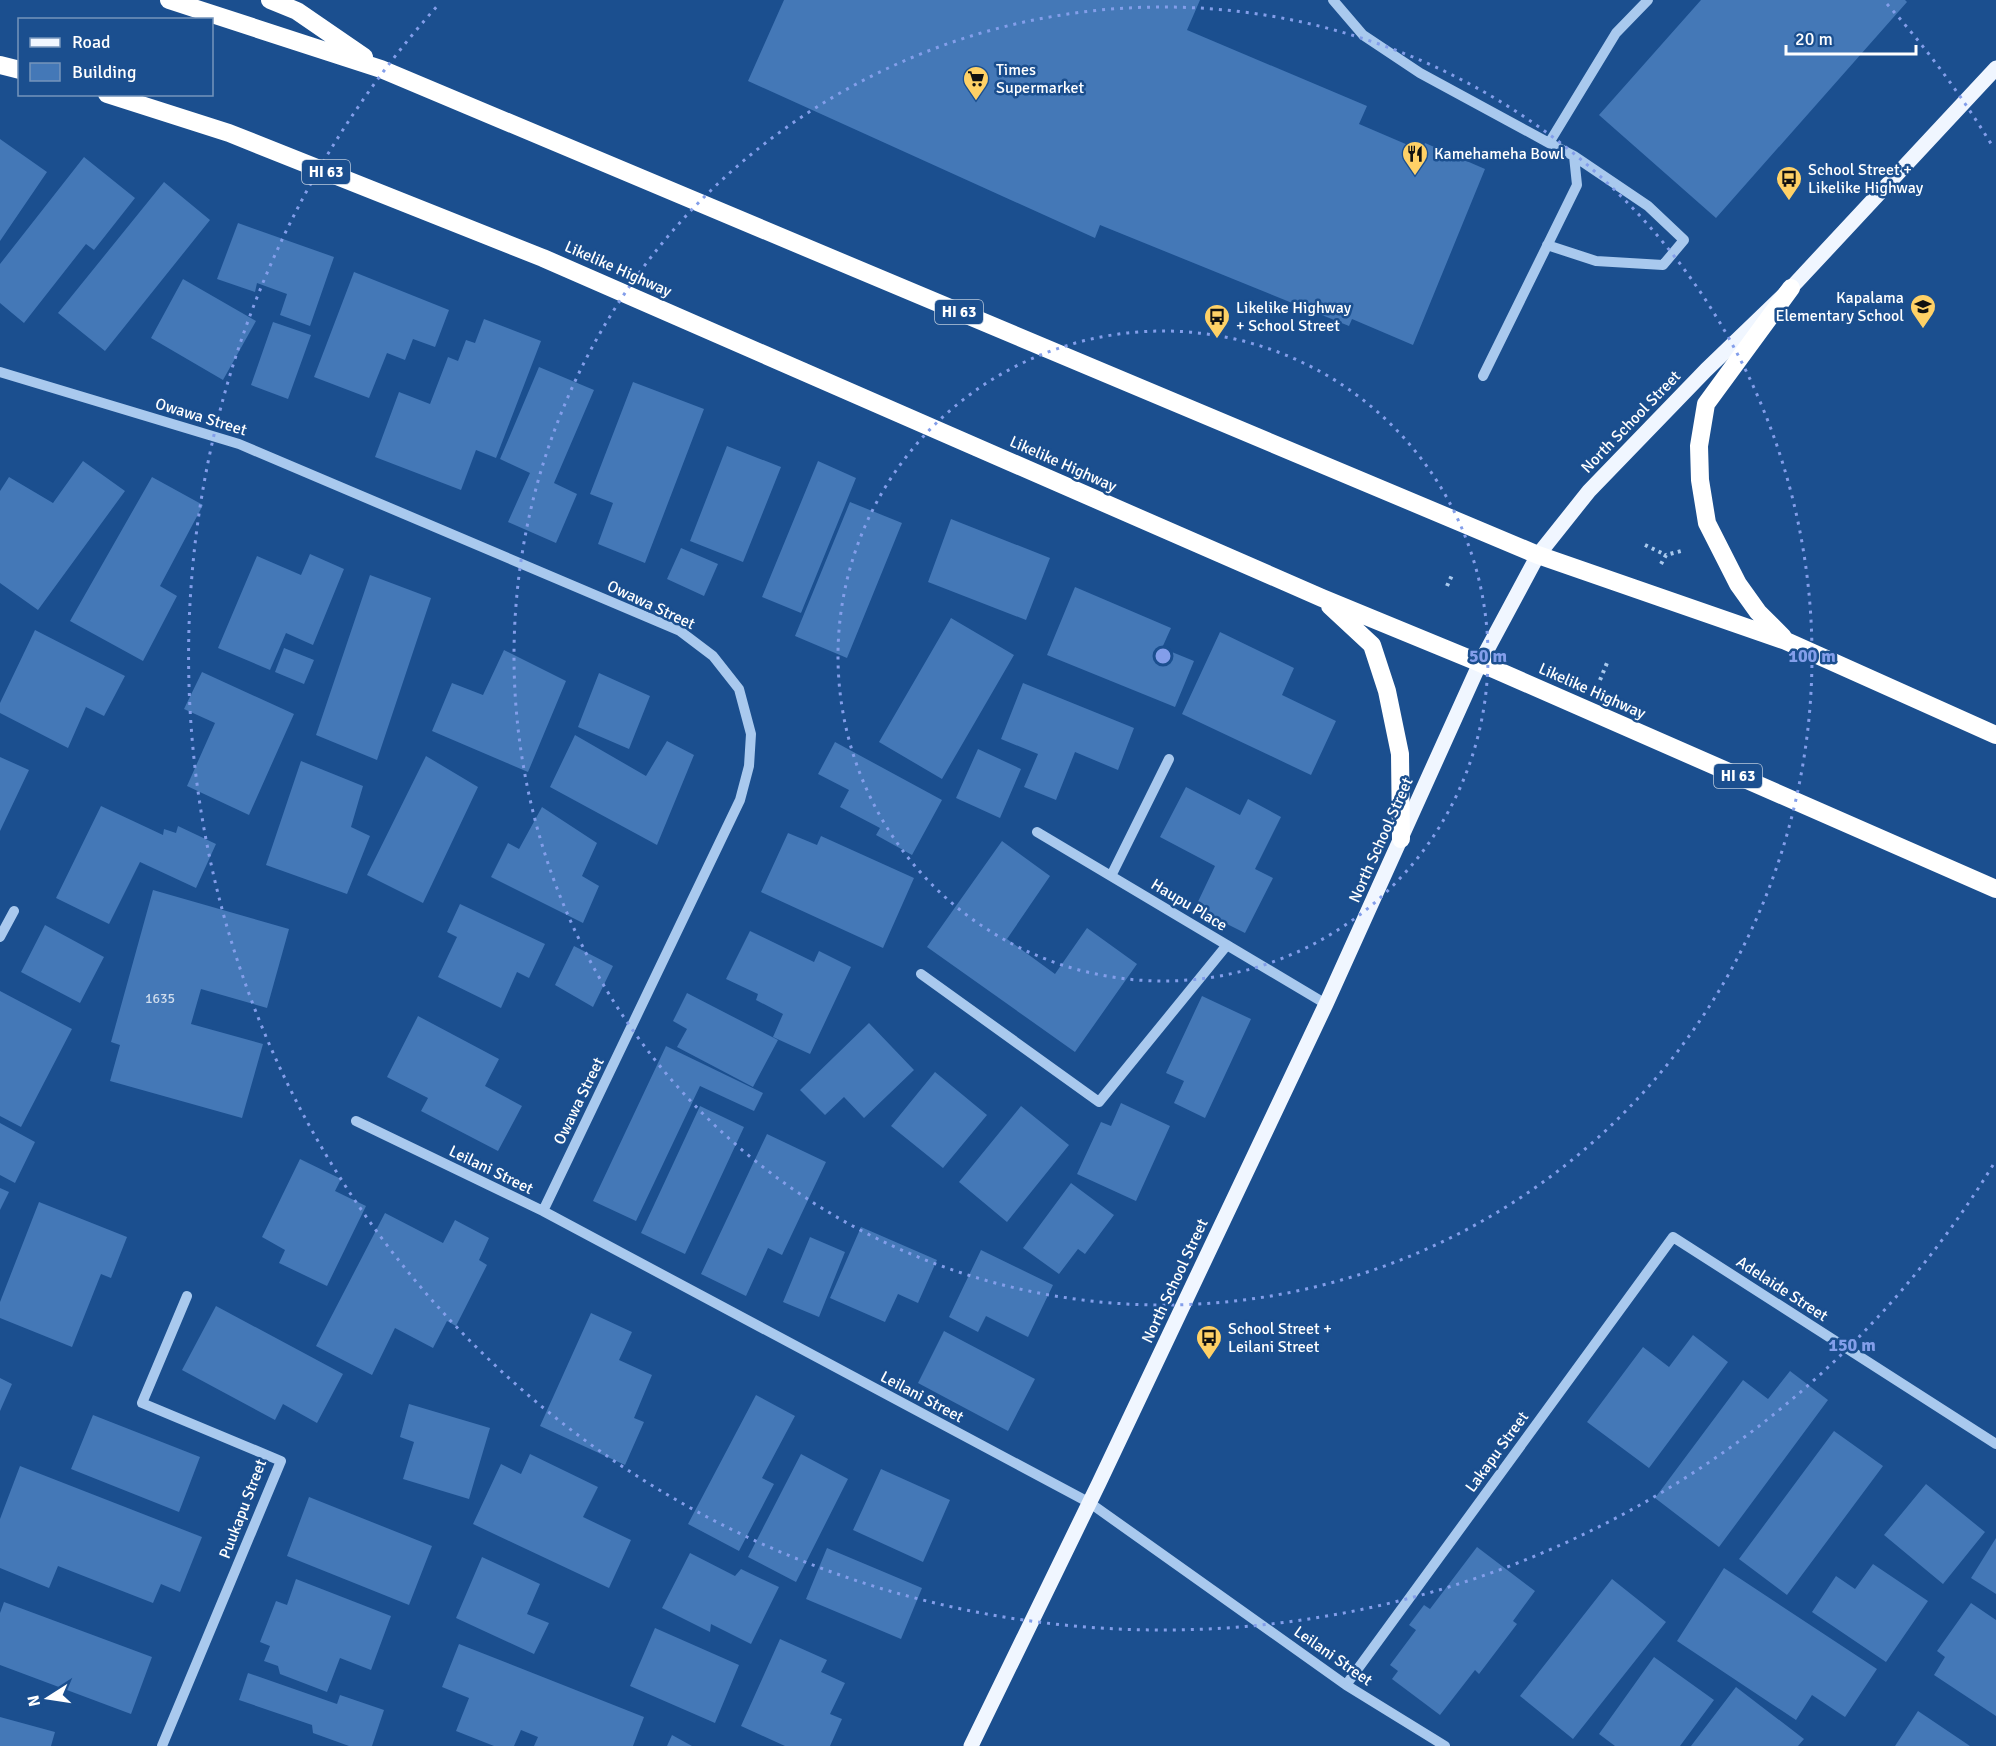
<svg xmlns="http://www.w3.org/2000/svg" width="1996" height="1746" font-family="Signika,sans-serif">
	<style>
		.building { fill: #4478b7 }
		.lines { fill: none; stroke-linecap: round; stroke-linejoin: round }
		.path { stroke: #a9c9ee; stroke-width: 4; stroke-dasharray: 3 4.5; stroke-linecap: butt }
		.minor { stroke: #a9c9ee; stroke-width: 10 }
		.major { stroke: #f0f6ff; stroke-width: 15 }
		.highway { stroke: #fff; stroke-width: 18 }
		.ring { fill: none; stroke: #839eea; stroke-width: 3; stroke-dasharray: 3 6 }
		.labels { text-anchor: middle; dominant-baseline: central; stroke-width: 5; stroke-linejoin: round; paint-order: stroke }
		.number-label { font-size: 14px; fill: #d0dded }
		.shield { fill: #1b4f8f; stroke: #bbcadd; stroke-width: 1.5 }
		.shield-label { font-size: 15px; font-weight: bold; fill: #fff }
		.poi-label { font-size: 16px; fill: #fff; stroke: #1b4f8f; text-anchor: start }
		.street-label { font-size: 16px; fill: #fff; stroke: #1b4f8f }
		.centre { fill: #839eea; stroke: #1b4f8f; stroke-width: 3 }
		.ring-label { font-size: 18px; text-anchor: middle; font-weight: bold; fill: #839eea; stroke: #1b4f8f; stroke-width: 5; stroke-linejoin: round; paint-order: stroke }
	</style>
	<rect width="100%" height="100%" fill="#1b4f8f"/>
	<path class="building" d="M 784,0 L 1200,0 L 1187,30 L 1367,106 L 1359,124 L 1422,151 L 1425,143 L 1485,169 L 1413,345 L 1352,319 L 1349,326 L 1100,225 L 1095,238 L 748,81 Z
		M 1701,0 L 1905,0 L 1907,2 L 1716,218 L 1599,115 Z
		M 0,139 L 47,172 L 0,241 Z
		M 84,157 L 135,198 L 94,250 L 86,244 L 24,323 L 0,303 L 0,264 Z
		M 164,182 L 210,220 L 105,351 L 58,313 Z
		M 238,223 L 334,257 L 310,326 L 280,315 L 287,294 L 257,283 L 255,292 L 217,279 Z
		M 354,272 L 449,310 L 435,347 L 413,339 L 405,360 L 387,353 L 369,398 L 314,377 Z
		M 183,279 L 256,321 L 223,380 L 151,338 Z
		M 484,319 L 541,341 L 496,458 L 476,450 L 461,490 L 375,457 L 399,392 L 430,404 L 448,357 L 458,361 L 466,340 L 475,343 Z
		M 273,322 L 311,335 L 288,399 L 251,385 Z
		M 539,367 L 594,390 L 554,483 L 577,494 L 556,543 L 508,522 L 530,473 L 500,459 Z
		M 633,382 L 704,409 L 645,563 L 598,544 L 613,503 L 590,494 Z
		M 727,446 L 781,467 L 743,562 L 690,541 Z
		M 83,461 L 125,491 L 38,610 L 0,583 L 0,491 L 9,477 L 53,503 Z
		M 818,461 L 856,478 L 801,613 L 762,597 Z
		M 152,477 L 203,505 L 160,586 L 177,596 L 143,661 L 70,621 Z
		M 850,502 L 902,523 L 847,658 L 795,636 Z
		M 951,519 L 1050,558 L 1026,620 L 928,582 Z
		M 681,548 L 718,564 L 704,596 L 667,579 Z
		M 310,554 L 344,569 L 313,645 L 286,633 L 270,670 L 218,648 L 257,556 L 301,575 Z
		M 370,575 L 431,598 L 377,760 L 316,735 Z
		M 1075,587 L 1171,628 L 1162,648 L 1194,661 L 1175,707 L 1047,655 Z
		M 951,618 L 1014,655 L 942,779 L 879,742 Z
		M 35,630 L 125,676 L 104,716 L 86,707 L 68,748 L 0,713 L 0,703 Z
		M 1220,632 L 1294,668 L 1282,695 L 1336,721 L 1311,775 L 1182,714 Z
		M 284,648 L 314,660 L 304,684 L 275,672 Z
		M 504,650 L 566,681 L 528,772 L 432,731 L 452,683 L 483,695 Z
		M 202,672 L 294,714 L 249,815 L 187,786 L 215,723 L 184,709 Z
		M 599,673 L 650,696 L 629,749 L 578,727 Z
		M 1023,683 L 1134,728 L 1118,770 L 1075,752 L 1056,800 L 1024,787 L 1038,754 L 1001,739 Z
		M 575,735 L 646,776 L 667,741 L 694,755 L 657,845 L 550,787 Z
		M 835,742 L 942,800 L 912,855 L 876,835 L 880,828 L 840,807 L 849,790 L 818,774 Z
		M 978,749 L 1021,769 L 1000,818 L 956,798 Z
		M 426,756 L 478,787 L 423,903 L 367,875 Z
		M 0,757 L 29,770 L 0,831 Z
		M 301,761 L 363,786 L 351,827 L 370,836 L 347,894 L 266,865 Z
		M 1186,787 L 1240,815 L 1248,799 L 1281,817 L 1255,869 L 1273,878 L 1245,933 L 1195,908 L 1215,866 L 1160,837 Z
		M 101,806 L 163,835 L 164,829 L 176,833 L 178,826 L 216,844 L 196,888 L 140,862 L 109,924 L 56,898 Z
		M 542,807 L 597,843 L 582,876 L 599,886 L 583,923 L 491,877 L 508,843 L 519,849 Z
		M 788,833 L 817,845 L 821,836 L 914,878 L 883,948 L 761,892 Z
		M 1002,841 L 1050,876 L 1007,939 L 1055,974 L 1087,928 L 1137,964 L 1075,1052 L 927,947 Z
		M 153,890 L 289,929 L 267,1008 L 201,989 L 191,1024 L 263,1044 L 242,1118 L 110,1081 L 120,1045 L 111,1042 Z
		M 460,904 L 545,944 L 529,978 L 517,972 L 501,1008 L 438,977 L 457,937 L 447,932 Z
		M 45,925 L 104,957 L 80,1003 L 21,972 Z
		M 750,931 L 814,962 L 819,951 L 851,967 L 810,1054 L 773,1037 L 783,1014 L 756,1000 L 758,994 L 726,979 Z
		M 574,946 L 613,966 L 593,1007 L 555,985 Z
		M 0,991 L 72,1029 L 21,1127 L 0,1116 Z
		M 687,993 L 778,1040 L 753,1087 L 677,1047 L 687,1029 L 673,1021 Z
		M 1202,996 L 1251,1019 L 1205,1118 L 1174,1103 L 1184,1081 L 1166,1073 Z
		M 418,1016 L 499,1059 L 485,1086 L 522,1106 L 498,1151 L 421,1111 L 428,1098 L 387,1077 Z
		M 869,1023 L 914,1070 L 864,1118 L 844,1097 L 825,1115 L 800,1090 Z
		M 666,1046 L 763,1093 L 754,1111 L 700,1086 L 636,1221 L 593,1201 Z
		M 935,1072 L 987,1115 L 943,1168 L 891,1126 Z
		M 1121,1103 L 1170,1126 L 1136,1201 L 1077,1174 L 1101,1122 L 1111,1126 Z
		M 700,1106 L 744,1127 L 685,1254 L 641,1233 Z
		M 1021,1106 L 1069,1145 L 1007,1222 L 959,1182 Z
		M 0,1123 L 35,1142 L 15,1183 L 0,1175 Z
		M 767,1134 L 826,1162 L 782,1255 L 768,1248 L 746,1296 L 701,1274 Z
		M 300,1159 L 341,1179 L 335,1191 L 366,1206 L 327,1286 L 279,1263 L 285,1250 L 262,1237 Z
		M 1071,1183 L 1114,1215 L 1085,1254 L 1078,1249 L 1059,1274 L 1023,1248 Z
		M 0,1188 L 9,1192 L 0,1210 Z
		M 39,1202 L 127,1237 L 111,1278 L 101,1274 L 72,1347 L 0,1318 L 0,1302 Z
		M 385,1213 L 443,1243 L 455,1220 L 489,1238 L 479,1260 L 487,1265 L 456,1326 L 447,1321 L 433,1348 L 395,1328 L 372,1375 L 316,1346 Z
		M 861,1227 L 937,1260 L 918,1303 L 898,1294 L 885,1322 L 830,1298 Z
		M 810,1237 L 845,1252 L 819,1317 L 783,1302 Z
		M 981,1250 L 1053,1285 L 1028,1337 L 986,1316 L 978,1332 L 949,1317 Z
		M 216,1306 L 343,1374 L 317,1423 L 283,1404 L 275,1420 L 182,1370 Z
		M 591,1313 L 632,1332 L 619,1360 L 652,1375 L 634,1418 L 644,1422 L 625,1465 L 540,1426 Z
		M 944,1331 L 1035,1379 L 1008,1431 L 918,1383 Z
		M 1693,1335 L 1728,1362 L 1649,1468 L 1587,1422 L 1643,1347 L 1669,1367 Z
		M 1790,1371 L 1828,1400 L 1719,1547 L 1655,1498 L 1743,1380 L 1768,1399 Z
		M 0,1378 L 12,1384 L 0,1411 Z
		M 756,1395 L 795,1416 L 762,1478 L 774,1484 L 739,1551 L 688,1524 Z
		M 409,1404 L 490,1428 L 469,1499 L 403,1479 L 414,1442 L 400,1437 Z
		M 93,1415 L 200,1457 L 179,1512 L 71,1469 Z
		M 1834,1431 L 1883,1466 L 1787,1595 L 1739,1559 Z
		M 530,1454 L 598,1487 L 583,1517 L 631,1540 L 609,1588 L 473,1524 L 501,1464 L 521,1474 Z
		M 801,1454 L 848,1479 L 796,1582 L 748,1557 Z
		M 20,1466 L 202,1537 L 180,1592 L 161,1584 L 153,1603 L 58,1566 L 49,1588 L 0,1568 L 0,1519 Z
		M 881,1469 L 950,1500 L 923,1562 L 853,1530 Z
		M 1926,1484 L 1985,1532 L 1943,1584 L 1884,1535 Z
		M 309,1497 L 432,1546 L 409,1605 L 287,1556 Z
		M 1996,1538 L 1996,1594 L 1971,1578 Z
		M 1477,1547 L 1535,1591 L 1513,1621 L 1517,1624 L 1479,1674 L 1475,1670 L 1440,1715 L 1392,1679 L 1398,1671 L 1390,1665 L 1416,1630 L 1409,1625 L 1424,1605 L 1430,1609 Z
		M 827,1548 L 922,1588 L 901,1639 L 806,1599 Z
		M 690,1553 L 735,1576 L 741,1569 L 779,1587 L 751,1644 L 711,1624 L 710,1632 L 662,1608 Z
		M 482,1557 L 540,1584 L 527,1614 L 549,1623 L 534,1654 L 456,1618 Z
		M 1873,1564 L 1928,1601 L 1886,1662 L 1812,1612 L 1836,1576 L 1855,1589 Z
		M 1724,1568 L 1877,1669 L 1845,1717 L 1812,1695 L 1796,1720 L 1677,1641 Z
		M 296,1579 L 391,1616 L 371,1670 L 340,1658 L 327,1692 L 280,1674 L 278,1666 L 264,1661 L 270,1646 L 260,1642 L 276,1601 L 287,1605 Z
		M 1612,1579 L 1666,1622 L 1573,1739 L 1520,1696 Z
		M 4,1602 L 152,1657 L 131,1714 L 0,1665 L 0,1613 Z
		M 1971,1603 L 1996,1620 L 1996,1716 L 1934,1675 L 1945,1657 L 1937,1651 Z
		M 655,1628 L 739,1665 L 715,1723 L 630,1686 Z
		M 780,1639 L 827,1660 L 821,1672 L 845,1683 L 830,1714 L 842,1719 L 830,1746 L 785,1746 L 741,1726 Z
		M 459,1644 L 644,1717 L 633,1746 L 534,1746 L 538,1737 L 521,1730 L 514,1746 L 494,1746 L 456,1731 L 469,1698 L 442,1687 Z
		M 1654,1657 L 1714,1700 L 1680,1746 L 1615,1746 L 1599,1734 Z
		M 248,1673 L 337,1704 L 340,1695 L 384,1710 L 372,1746 L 349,1746 L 313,1733 L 312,1725 L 239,1700 Z
		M 1736,1687 L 1804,1739 L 1798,1746 L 1691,1746 Z
		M 1918,1711 L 1970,1746 L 1895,1746 Z
		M 0,1717 L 55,1732 L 51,1746 L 0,1746 Z
		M 672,1735 L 692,1746 L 667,1746 Z"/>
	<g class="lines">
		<path class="path" d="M 1645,545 L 1666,555
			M 1661,564 L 1666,555 L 1685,550
			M 1447,586 L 1453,573
			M 1600,680 L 1607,663"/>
		<path class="minor" d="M 1333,0 L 1363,35 L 1420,73 L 1549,143 L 1616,33 L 1648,0
			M 1547,245 L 1596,261 L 1663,265 L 1684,240 L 1648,206 L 1574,156
			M 0,372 L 239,444 L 680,631 L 713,656 L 739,689 L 751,734 L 749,766 L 740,800 L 543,1211
			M 1483,376 L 1577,185 L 1574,156 L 1549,143
			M 1037,832 L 1326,1004
			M 1111,876 L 1169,759
			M 0,937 L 14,911
			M 921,974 L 1099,1102 L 1227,945
			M 356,1121 L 543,1211 L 1090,1503 L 1346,1685 L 1445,1746
			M 1346,1685 L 1673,1237 L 1996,1444
			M 162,1746 L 281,1461 L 142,1403 L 187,1296"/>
		<path class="major" d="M 971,1746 L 1099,1483 L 1326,1004 L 1480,663 L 1538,555 L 1589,491 L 1706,370 L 1791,288 L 1996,68"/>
		<path class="highway" d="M 169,0 L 381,69 L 1538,555 L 1786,641 L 1996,735
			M 270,0 L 297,11 L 364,57
			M 0,65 L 20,70
			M 107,94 L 229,133 L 543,258 L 1322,598 L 1480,663 L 1996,889
			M 1330,606 L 1372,645 L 1387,691 L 1400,754 L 1401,839
			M 1783,637 L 1758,612 L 1738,584 L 1707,523 L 1700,480 L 1699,446 L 1706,404 L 1791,288"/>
	</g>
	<g class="ring">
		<circle cx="1163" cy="656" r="325"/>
		<circle cx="1163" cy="656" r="649"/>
		<path d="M1993 1165A974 974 0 1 1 439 4M1887 4A974 974 0 0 1 1993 147"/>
	</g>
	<defs>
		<symbol id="supermarket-pin" viewBox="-11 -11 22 30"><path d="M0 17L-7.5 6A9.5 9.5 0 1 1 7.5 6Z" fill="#ffd166" stroke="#1b4f8f"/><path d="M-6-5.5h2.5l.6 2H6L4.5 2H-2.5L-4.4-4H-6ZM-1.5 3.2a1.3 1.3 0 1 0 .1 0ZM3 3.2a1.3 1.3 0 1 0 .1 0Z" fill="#111"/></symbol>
		<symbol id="restaurant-pin" viewBox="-11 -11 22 30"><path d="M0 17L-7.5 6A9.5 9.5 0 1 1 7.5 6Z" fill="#ffd166" stroke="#1b4f8f"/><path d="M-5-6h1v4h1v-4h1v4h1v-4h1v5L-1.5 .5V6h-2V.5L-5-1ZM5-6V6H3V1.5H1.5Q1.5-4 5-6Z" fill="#111"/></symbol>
		<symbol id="bus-pin" viewBox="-11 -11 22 30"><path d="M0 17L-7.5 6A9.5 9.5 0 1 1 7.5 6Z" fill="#ffd166" stroke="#1b4f8f"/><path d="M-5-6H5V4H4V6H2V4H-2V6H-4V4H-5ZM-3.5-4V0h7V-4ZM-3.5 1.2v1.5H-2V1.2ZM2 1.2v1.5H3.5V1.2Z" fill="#111"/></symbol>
		<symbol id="school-pin" viewBox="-11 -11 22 30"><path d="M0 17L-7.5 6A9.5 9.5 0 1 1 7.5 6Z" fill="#ffd166" stroke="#1b4f8f"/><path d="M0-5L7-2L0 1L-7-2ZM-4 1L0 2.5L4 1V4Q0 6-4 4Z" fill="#111"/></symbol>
	</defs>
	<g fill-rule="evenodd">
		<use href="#supermarket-pin" x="961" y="64" width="30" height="40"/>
		<use href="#restaurant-pin" x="1400" y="139" width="30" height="40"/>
		<use href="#bus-pin" x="1774" y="164" width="30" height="40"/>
		<use href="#school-pin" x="1908" y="292" width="30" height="40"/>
		<use href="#bus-pin" x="1202" y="302" width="30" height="40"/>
		<use href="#bus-pin" x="1194" y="1323" width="30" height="40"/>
	</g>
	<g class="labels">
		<g class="number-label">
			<text x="160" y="998">1635</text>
		</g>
		<g class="shield">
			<rect x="302" y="160" width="48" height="24" rx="4.5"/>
			<rect x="935" y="300" width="48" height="24" rx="4.5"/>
			<rect x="1714" y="764" width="48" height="24" rx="4.5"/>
		</g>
		<g class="shield-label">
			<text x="326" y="172">HI 63</text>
			<text x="959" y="312">HI 63</text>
			<text x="1738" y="776">HI 63</text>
		</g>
		<g class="poi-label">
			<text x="996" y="70">Times<tspan x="996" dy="18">Supermarket</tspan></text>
			<text x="1434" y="154">Kamehameha Bowl</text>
			<text x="1808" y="170">School Street +<tspan x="1808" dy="18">Likelike Highway</tspan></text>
			<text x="1904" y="298" text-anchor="end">Kapalama<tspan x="1904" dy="18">Elementary School</tspan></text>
			<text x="1236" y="308">Likelike Highway<tspan x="1236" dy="18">+ School Street</tspan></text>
			<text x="1228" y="1329">School Street +<tspan x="1228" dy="18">Leilani Street</tspan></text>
		</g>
		<g class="street-label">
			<text transform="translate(618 269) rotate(24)">Likelike Highway</text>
			<text transform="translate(201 417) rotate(17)">Owawa Street</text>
			<text transform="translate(1631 422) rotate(-46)">North School Street</text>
			<text transform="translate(1063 464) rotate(24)">Likelike Highway</text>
			<text transform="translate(651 605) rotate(25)">Owawa Street</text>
			<text transform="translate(1592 691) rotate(24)">Likelike Highway</text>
			<text transform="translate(1381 840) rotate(-66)">North School Street</text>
			<text transform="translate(1189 905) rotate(31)">Haupu Place</text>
			<text transform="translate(579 1101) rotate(-64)">Owawa Street</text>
			<text transform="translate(491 1170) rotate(26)">Leilani Street</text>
			<text transform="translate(1175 1281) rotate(-65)">North School Street</text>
			<text transform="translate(1782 1289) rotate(33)">Adelaide Street</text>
			<text transform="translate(922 1397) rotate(28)">Leilani Street</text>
			<text transform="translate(1497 1452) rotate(-54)">Lakapu Street</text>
			<text transform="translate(243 1509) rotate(-69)">Puukapu Street</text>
			<text transform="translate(1333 1656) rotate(35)">Leilani Street</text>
		</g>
	</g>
	<circle cx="1163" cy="656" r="9" class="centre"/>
	<g class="ring-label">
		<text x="1488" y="662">50 m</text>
		<text x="1812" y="662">100 m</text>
		<text x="1852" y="1351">150 m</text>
	</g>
	<rect x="18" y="18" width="195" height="78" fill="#1b4f8f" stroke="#7695bc" stroke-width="1.5"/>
	<rect x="30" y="38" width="30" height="9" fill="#f0f6ff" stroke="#7695bc" stroke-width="1.5"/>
	<text x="72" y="48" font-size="18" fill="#ffffff">Road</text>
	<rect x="30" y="63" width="30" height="18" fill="#4478b7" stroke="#7695bc" stroke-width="1.5"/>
	<text x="72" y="78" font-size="18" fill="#ffffff">Building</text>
	<g transform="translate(48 1698) rotate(258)" stroke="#1b4f8f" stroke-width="4.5" paint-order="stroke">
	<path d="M0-4.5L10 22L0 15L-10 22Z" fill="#ffffff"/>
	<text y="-9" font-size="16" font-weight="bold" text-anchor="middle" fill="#ffffff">N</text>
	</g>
	<path d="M1786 45v9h130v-9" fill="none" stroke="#ffffff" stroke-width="3"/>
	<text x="1795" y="45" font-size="18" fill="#ffffff" stroke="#1b4f8f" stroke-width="4.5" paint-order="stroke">20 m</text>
</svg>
